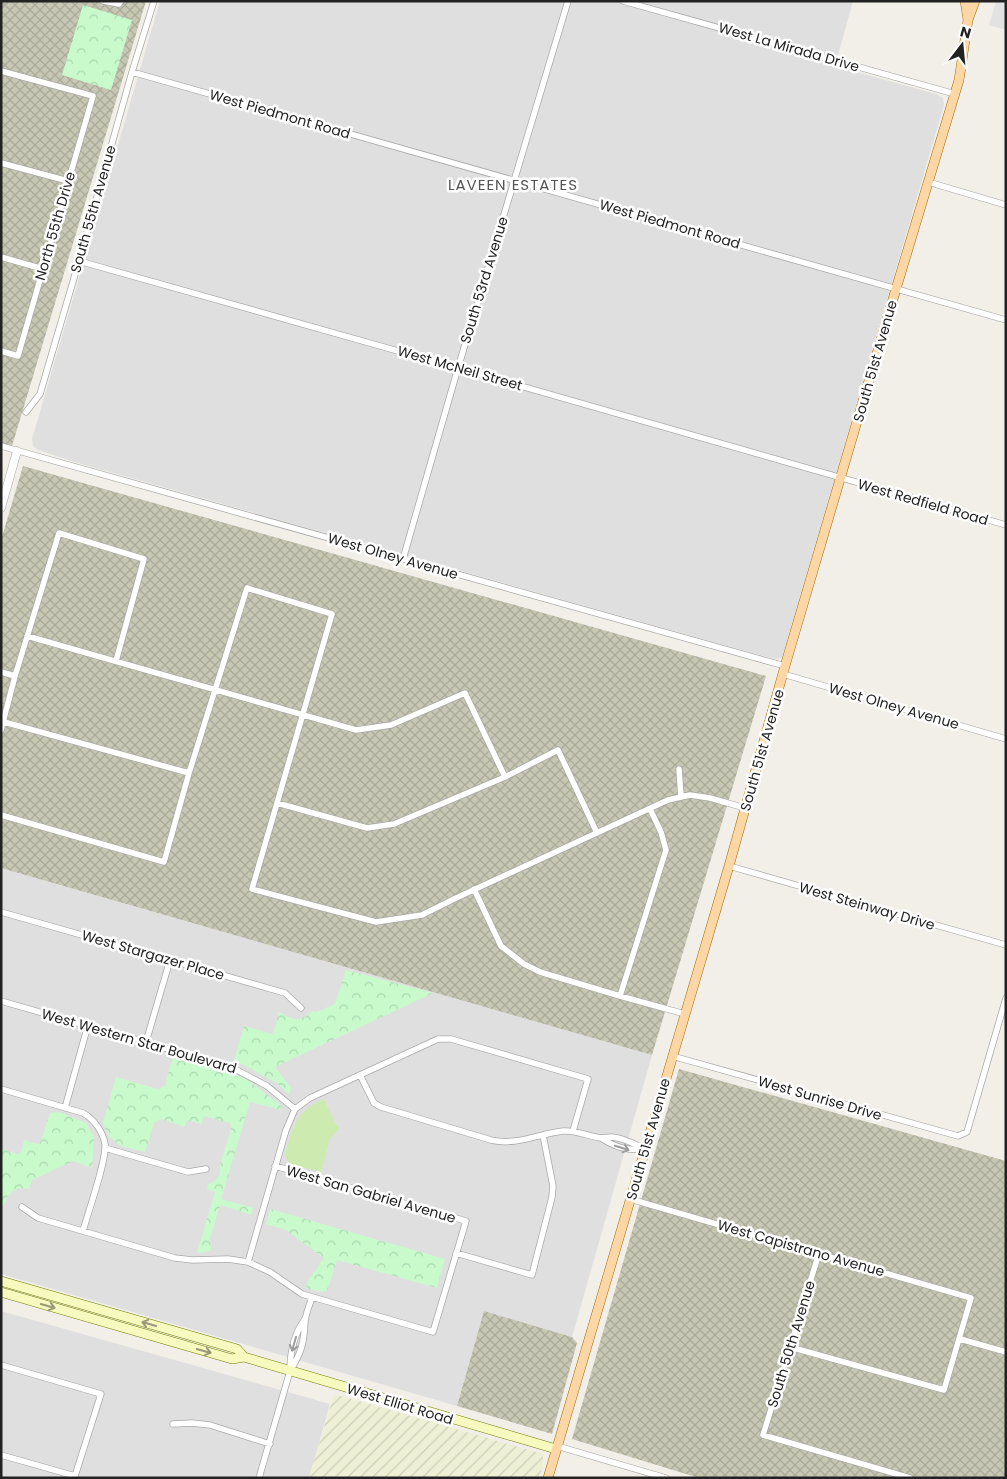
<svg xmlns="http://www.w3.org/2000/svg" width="1007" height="1479" font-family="Poppins,sans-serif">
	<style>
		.residential { fill: #e0dfdf }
		.construction { fill: url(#construction-cross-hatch) }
		.farmland { fill: url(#farmland-furrows) }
		.grass { fill: #cdebb0 }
		.park { fill: url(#park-crowns) }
		.parking { fill: #e2e2e2 }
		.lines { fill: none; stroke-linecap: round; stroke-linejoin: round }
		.minor-casing { stroke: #a9a9a9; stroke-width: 7 }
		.tertiary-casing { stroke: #a9a9a9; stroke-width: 9 }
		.secondary-casing { stroke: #707d05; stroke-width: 10 }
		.primary-casing { stroke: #a06b00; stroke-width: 10 }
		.minor { stroke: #fff; stroke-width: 5.5 }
		.tertiary { stroke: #fff; stroke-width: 8 }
		.secondary { stroke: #f7fabf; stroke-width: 9 }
		.primary { stroke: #fcd6a4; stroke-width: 9 }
		.oneway { stroke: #9c9c9c }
		.oneway2 { stroke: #979978 }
		.labels { text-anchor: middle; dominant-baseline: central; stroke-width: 5; stroke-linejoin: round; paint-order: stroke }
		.street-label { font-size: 14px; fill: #222; stroke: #fff }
		.neighbourhood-label { font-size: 15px; letter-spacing: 1px; fill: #555; stroke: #fff }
	</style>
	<defs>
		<pattern id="construction-cross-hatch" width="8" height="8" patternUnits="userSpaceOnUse" patternTransform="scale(1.25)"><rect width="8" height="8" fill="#c7c7b4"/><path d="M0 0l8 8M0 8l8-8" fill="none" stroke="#abab9a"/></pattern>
		<pattern id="farmland-furrows" width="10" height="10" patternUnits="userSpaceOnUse" patternTransform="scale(1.25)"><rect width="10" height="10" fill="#eef0d5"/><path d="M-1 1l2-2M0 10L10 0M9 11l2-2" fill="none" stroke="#ccceb7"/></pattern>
		<pattern id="park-crowns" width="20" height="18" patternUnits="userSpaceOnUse" patternTransform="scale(1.25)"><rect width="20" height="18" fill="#c8facc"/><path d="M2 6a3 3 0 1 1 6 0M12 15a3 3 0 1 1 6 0" fill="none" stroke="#acd6af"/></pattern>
	</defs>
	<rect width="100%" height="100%" fill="#f2efe9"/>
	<path class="residential" d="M 160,1 L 853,1 L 835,66 L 936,94 L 943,98 L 944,105 L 782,658 L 775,659 L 688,635 L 78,463 L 38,450 L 33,446 L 32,439 Z
		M 1,868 L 652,1055 L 572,1337 L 484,1311 L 457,1406 L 1,1274 Z
		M 1,1311 L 330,1404 L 309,1478 L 1,1478 Z"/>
	<path class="construction" d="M 1,1 L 146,1 L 12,446 L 1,443 Z
		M 23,466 L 766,676 L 652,1055 L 1,868 L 1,540 Z
		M 679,1069 L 1006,1161 L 1006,1478 L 699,1478 L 572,1439 Z
		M 484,1311 L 572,1337 L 577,1343 L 552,1434 L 457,1406 Z"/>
	<path class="farmland" d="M 334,1394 L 543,1454 L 543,1465 L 539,1478 L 309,1478 Z"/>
	<path class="grass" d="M 324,1099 L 335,1123 L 340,1128 L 330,1139 L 321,1172 L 290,1164 L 285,1155 C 293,1127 295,1112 324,1099 Z"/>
	<path class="park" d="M 83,5 L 132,20 L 111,90 L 62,75 Z
		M 346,970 L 433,993 L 275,1067 L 291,1088 L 289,1095 L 277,1083 L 234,1060 L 244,1026 L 273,1034 L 279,1012 C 291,1020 302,1023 311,1011 L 316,1012 L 335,1004 Z
		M 173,1056 L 229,1072 L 246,1079 L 282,1106 L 281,1110 L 250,1102 L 221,1199 L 253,1208 L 251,1215 L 220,1205 L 210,1238 L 211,1251 L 197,1253 L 215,1192 L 207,1189 L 208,1184 L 215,1181 L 220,1174 L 220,1165 L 231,1129 L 230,1123 L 204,1116 L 201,1124 L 187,1120 L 185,1127 L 161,1119 L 154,1123 L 145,1152 L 120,1146 L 108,1135 L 103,1123 L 116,1077 L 158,1089 L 165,1086 Z
		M 59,1112 L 86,1123 L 94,1137 L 92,1168 L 73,1161 L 32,1180 L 29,1189 C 16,1186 8,1192 4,1205 L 1,1206 L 1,1149 L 18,1154 L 21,1152 L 24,1140 L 37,1144 L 41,1141 L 50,1113 Z
		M 270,1209 L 445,1259 L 437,1288 L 337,1260 L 327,1291 L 322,1292 L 306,1288 L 308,1281 L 324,1258 L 286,1230 L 266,1224 Z"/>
	<path class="parking" d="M 996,1 L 1006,1 L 1006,30 L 989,25 Z"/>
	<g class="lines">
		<defs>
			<path id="minor" d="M 103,1 L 119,4 L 121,1
				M 623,1 L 955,94
				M 1,71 L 93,96 L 18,356 L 1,351
				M 132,72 L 1006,320
				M 1,163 L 68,181
				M 928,182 L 1006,205
				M 1,257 L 43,269
				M 79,261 L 458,368 L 1006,525
				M 26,412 L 40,394 L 79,261 L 132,72 L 154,1
				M 1,446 L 785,666
				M 403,559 L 458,368 L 568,1
				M 27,636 L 356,730 L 391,725 L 465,693 L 505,777
				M 1,672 L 15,676
				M 783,674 L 1006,739
				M 4,722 L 189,773
				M 1,730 L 15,676 L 59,533 L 144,559 L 116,661
				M 679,769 L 681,797
				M 277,803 L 367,828 L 394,824 L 505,777 L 558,750 L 597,833
				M 1,815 L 164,862 L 189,773 L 247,588 L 332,614 L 252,889 L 376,922 L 422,915 L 454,899 L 668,800 L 690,795 L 710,798 L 745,808
				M 729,866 L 1006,945
				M 474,889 L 501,946 L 524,964 L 540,972 L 620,996 L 666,850 L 661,832 L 650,809
				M 1,912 L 285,993 L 301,1008
				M 620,996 L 685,1014
				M 1,1001 L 231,1067 L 267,1086 L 295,1109
				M 146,1042 L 170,960
				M 672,1056 L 958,1136 L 967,1132 L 1006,998
				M 360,1075 L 374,1103 L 381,1107 L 491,1140 C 516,1146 538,1134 563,1131 C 576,1130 587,1136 601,1138 C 604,1138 608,1137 612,1137 C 624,1138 635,1144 645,1149
				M 1,1089 L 83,1113 C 94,1119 103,1132 105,1144 C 107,1160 88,1212 83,1231
				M 65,1108 L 88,1025
				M 601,1138 C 615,1147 627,1151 643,1149
				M 105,1148 L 188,1172 L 206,1169
				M 630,1199 L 971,1298 L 944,1390 L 790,1347
				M 22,1207 L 38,1218 L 175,1258 L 192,1260 L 228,1259 L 248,1262 L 270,1272 L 302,1294 L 433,1332 L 466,1221 L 275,1166
				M 456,1253 L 532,1275 L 552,1197 L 553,1186 L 543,1135
				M 819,1253 L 763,1435 L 910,1478
				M 248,1262 L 286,1130 L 295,1109 L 310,1098 L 438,1039 L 451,1039 L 588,1079 L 573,1131
				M 960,1339 L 1006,1352
				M 1,1365 L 101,1394 L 75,1476 L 1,1455
				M 290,1371 C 302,1352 304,1342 305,1321 C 306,1313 310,1304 312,1297
				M 173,1424 L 192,1423 L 210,1425 L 270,1444
				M 557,1446 L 666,1478
				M 259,1478 L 290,1371 C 290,1353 294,1334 305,1319"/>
			<path id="tertiary" d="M 1,508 L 17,451"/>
			<path id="secondary" d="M 1,1281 L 237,1349 L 244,1357
				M 1,1292 L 232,1359 L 244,1357 L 556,1449"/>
			<path id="primary" d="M 965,1 L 968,20
				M 548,1478 L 729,866 L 785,666 L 896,289 L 959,80 L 968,20 L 975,1"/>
		</defs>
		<use href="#minor" class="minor-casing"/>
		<use href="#tertiary" class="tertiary-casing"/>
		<use href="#secondary" class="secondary-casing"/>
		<use href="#primary" class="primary-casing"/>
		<use href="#minor" class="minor"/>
		<use href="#tertiary" class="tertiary"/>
		<use href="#secondary" class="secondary"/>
		<use href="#primary" class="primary"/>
	</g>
	<defs><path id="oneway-shaft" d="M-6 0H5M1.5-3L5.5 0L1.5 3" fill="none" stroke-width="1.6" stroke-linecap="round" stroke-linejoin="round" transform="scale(1.25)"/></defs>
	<g class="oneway">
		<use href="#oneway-shaft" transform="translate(622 1148) rotate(17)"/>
		<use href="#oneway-shaft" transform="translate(294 1344) rotate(106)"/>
	</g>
	<g class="oneway2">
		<use href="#oneway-shaft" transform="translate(48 1306) rotate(16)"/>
		<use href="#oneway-shaft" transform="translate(149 1324) rotate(-164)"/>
		<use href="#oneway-shaft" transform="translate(204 1351) rotate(16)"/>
	</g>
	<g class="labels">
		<g class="street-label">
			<text transform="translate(789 47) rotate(16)">West La Mirada Drive</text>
			<text transform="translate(280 114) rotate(16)">West Piedmont Road</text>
			<text transform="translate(93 209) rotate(-74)">South 55th Avenue</text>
			<text transform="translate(670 224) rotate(16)">West Piedmont Road</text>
			<text transform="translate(55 226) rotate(-74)">North 55th Drive</text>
			<text transform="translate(484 280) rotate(-73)">South 53rd Avenue</text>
			<text transform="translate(875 361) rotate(-74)">South 51st Avenue</text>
			<text transform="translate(460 368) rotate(16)">West McNeil Street</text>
			<text transform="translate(923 502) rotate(16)">West Redfield Road</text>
			<text transform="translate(393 556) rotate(16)">West Olney Avenue</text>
			<text transform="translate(894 706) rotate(16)">West Olney Avenue</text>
			<text transform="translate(762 750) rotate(-74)">South 51st Avenue</text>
			<text transform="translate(867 906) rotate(16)">West Steinway Drive</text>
			<text transform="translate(153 955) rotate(16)">West Stargazer Place</text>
			<text transform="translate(139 1041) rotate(16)">West Western Star Boulevard</text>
			<text transform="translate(820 1098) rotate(16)">West Sunrise Drive</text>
			<text transform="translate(648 1139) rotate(-74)">South 51st Avenue</text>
			<text transform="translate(371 1194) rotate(16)">West San Gabriel Avenue</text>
			<text transform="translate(801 1248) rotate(16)">West Capistrano Avenue</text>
			<text transform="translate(791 1344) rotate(-73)">South 50th Avenue</text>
			<text transform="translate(400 1404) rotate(17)">West Elliot Road</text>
		</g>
		<g class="neighbourhood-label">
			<text x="513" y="184">LAVEEN ESTATES</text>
		</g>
	</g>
	<rect width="1007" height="1479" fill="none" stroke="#222222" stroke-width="5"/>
	<g transform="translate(962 45) rotate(16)" stroke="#ffffff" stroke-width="4" paint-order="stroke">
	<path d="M0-4L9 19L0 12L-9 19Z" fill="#222222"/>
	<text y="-8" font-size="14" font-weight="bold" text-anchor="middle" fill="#222222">N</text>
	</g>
</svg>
